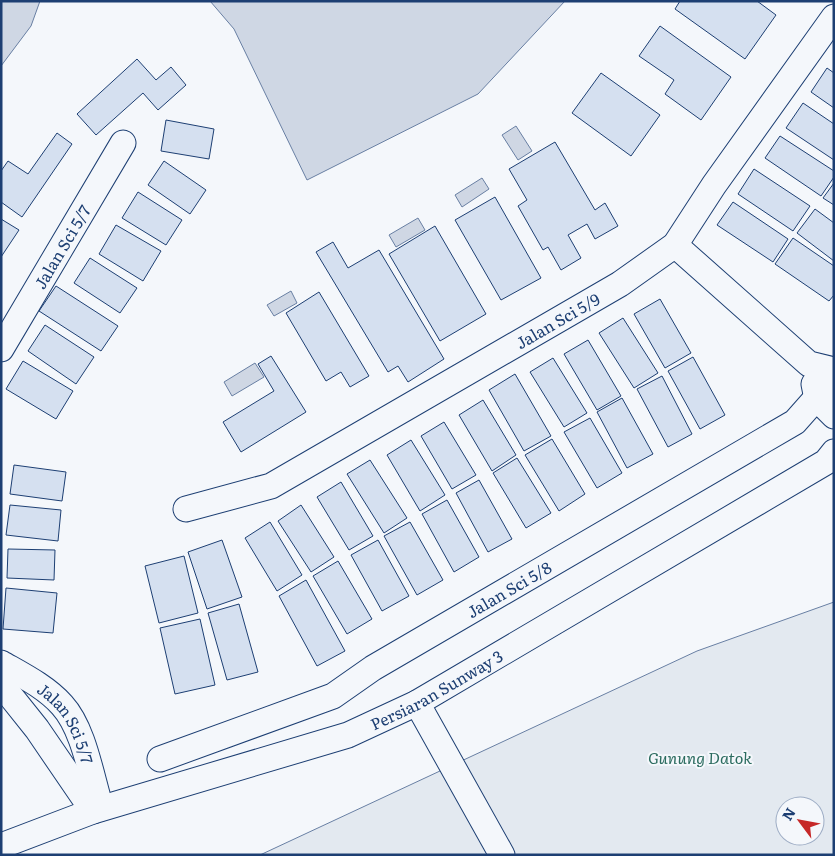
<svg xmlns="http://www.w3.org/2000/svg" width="835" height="856" font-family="Literata,serif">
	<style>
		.green { fill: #e3e9f0; stroke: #687fa3; fill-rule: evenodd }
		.water { fill: #cfd7e4; stroke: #687fa3 }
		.building { fill: #d5e0f0; stroke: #1d3f73 }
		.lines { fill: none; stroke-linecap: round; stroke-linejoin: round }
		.minor-casing { stroke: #1d3f73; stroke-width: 27 }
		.minor { stroke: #f4f7fb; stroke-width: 25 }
		.labels { text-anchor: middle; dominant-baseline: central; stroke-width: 4; stroke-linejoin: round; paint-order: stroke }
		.street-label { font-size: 16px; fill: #1d3f73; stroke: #f4f7fb }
		.park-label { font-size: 16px; font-style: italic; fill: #2c6c60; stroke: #f4f7fb }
	</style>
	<rect width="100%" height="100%" fill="#f4f7fb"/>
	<path class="green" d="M 834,602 L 834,855 L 260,855 L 697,651 ZM 785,806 L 815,806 L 815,836 L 785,836 Z"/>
	<path class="water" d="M 1,1 L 40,1 L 31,26 L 1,66 Z
		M 210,1 L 565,1 L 478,94 L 307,180 L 234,29 Z
		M 516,126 L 532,151 L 518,160 L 502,135 Z
		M 482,178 L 489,189 L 462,207 L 455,195 Z
		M 418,218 L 425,230 L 396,247 L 389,235 Z
		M 291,291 L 297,303 L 274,316 L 267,305 Z
		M 255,363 L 264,377 L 232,396 L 224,382 Z"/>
	<path class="building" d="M 680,1 L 757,1 L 776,15 L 745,59 L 675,9 Z
		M 660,26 L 731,77 L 701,120 L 665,94 L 674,80 L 639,56 Z
		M 137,59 L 156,80 L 171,67 L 186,85 L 158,110 L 143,93 L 96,135 L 77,114 Z
		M 827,68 L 834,73 L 834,108 L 811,92 Z
		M 601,73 L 660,115 L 631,156 L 572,113 Z
		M 803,103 L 834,124 L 834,160 L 786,128 Z
		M 166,120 L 214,129 L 209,159 L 161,151 Z
		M 57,133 L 72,144 L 22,217 L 1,202 L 1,171 L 8,161 L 28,174 Z
		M 780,136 L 834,171 L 834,177 L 821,196 L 765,158 Z
		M 555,142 L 595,210 L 605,203 L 618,226 L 595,239 L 587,224 L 568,235 L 581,258 L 561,270 L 548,247 L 543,250 L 518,206 L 527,200 L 509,169 Z
		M 164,161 L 206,190 L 190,214 L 148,185 Z
		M 754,169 L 810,206 L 793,231 L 738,194 Z
		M 834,183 L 834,205 L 823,198 Z
		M 138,192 L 182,220 L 166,245 L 122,218 Z
		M 495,197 L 541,278 L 501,300 L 455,220 Z
		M 733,202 L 788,239 L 773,262 L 717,225 Z
		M 815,209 L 834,223 L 834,261 L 797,233 Z
		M 1,219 L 19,230 L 1,257 Z
		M 116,225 L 161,251 L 143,281 L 99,254 Z
		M 435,226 L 486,314 L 440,341 L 389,254 Z
		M 793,238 L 834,266 L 834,295 L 829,301 L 775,264 Z
		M 333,242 L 348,268 L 379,250 L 444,359 L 408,382 L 398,366 L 388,372 L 316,252 Z
		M 90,258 L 137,288 L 120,313 L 74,283 Z
		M 56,286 L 118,326 L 101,351 L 39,311 Z
		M 319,292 L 369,376 L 350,387 L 341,372 L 326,381 L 286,313 Z
		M 660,299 L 691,353 L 665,368 L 634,314 Z
		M 623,318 L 658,373 L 634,388 L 599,333 Z
		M 45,325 L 94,357 L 76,384 L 28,351 Z
		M 588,340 L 621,396 L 597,410 L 564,354 Z
		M 271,356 L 306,412 L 241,452 L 223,422 L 274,391 L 258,364 Z
		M 693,357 L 725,415 L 700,429 L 668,371 Z
		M 553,358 L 587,413 L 564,427 L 530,372 Z
		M 23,361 L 73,391 L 56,419 L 6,389 Z
		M 515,374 L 551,436 L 524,451 L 489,390 Z
		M 662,376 L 692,434 L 668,447 L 637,389 Z
		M 622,398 L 653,454 L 627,468 L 597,412 Z
		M 483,400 L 516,455 L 492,471 L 459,415 Z
		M 590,418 L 622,473 L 597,488 L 564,432 Z
		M 444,422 L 476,475 L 452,489 L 421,436 Z
		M 552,439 L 585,494 L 559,511 L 525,455 Z
		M 411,440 L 445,495 L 420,511 L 387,455 Z
		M 517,458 L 551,513 L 526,528 L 493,473 Z
		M 370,460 L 407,518 L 384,533 L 347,474 Z
		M 14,465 L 66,472 L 62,501 L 10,494 Z
		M 479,480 L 512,539 L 488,552 L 456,493 Z
		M 341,482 L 373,536 L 349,550 L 317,497 Z
		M 447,500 L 479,557 L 454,572 L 422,514 Z
		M 10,505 L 61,510 L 58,541 L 6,535 Z
		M 301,505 L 334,557 L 311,572 L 278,521 Z
		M 270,522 L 302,575 L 277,591 L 245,538 Z
		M 410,522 L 443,580 L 417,595 L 384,536 Z
		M 222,540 L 242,597 L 207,609 L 188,552 Z
		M 378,540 L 409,596 L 382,611 L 351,555 Z
		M 8,549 L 55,550 L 54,580 L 7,578 Z
		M 184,556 L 198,613 L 159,623 L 145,566 Z
		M 338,561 L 372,619 L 347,634 L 313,576 Z
		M 306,580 L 345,651 L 317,666 L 279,596 Z
		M 6,588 L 57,593 L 53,633 L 3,629 Z
		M 239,604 L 258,672 L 227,680 L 208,613 Z
		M 200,619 L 215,685 L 175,694 L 160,628 Z"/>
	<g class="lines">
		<defs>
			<g id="minor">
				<path d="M 675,245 L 809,364 L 834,370"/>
				<path id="s1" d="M 1,349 L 123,143"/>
				<path d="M 814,384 L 817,399 L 834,416"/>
				<path id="s2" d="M 186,509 L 271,486 L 620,284 L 675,245 L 714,185 L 834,17"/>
				<path id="s3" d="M 1,663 C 22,675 46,687 62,705 C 84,729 91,776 101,808"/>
				<path d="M 1,684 L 37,729 L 93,811"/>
				<path d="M 417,703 L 502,855"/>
				<path id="s4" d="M 160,759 L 333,696 L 373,668 L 795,422 L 834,378"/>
				<path id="s5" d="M 1,846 L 93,811 L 348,735 L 417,703 L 826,462 L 834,452"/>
			</g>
		</defs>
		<use href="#minor" class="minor-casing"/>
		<use href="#minor" class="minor"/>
	</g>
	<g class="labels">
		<g class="street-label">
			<text stroke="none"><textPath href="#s1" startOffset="119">Jalan Sci 5/7</textPath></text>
			<text stroke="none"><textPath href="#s2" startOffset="419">Jalan Sci 5/9</textPath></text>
			<text stroke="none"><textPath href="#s4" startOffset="390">Jalan Sci 5/8</textPath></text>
			<text stroke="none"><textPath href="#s5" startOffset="464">Persiaran Sunway 3</textPath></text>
			<text stroke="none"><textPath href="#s3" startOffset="92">Jalan Sci 5/7</textPath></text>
		</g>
		<g class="park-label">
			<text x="700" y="757">Gunung Datok</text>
		</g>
	</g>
	<rect width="835" height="856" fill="none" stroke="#1d3f73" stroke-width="5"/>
	<g transform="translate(800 821) rotate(302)"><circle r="24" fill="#f4f7fb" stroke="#9eadc5"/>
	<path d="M0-4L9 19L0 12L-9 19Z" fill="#c62828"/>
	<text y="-8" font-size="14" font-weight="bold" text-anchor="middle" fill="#1d3f73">N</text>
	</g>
</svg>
